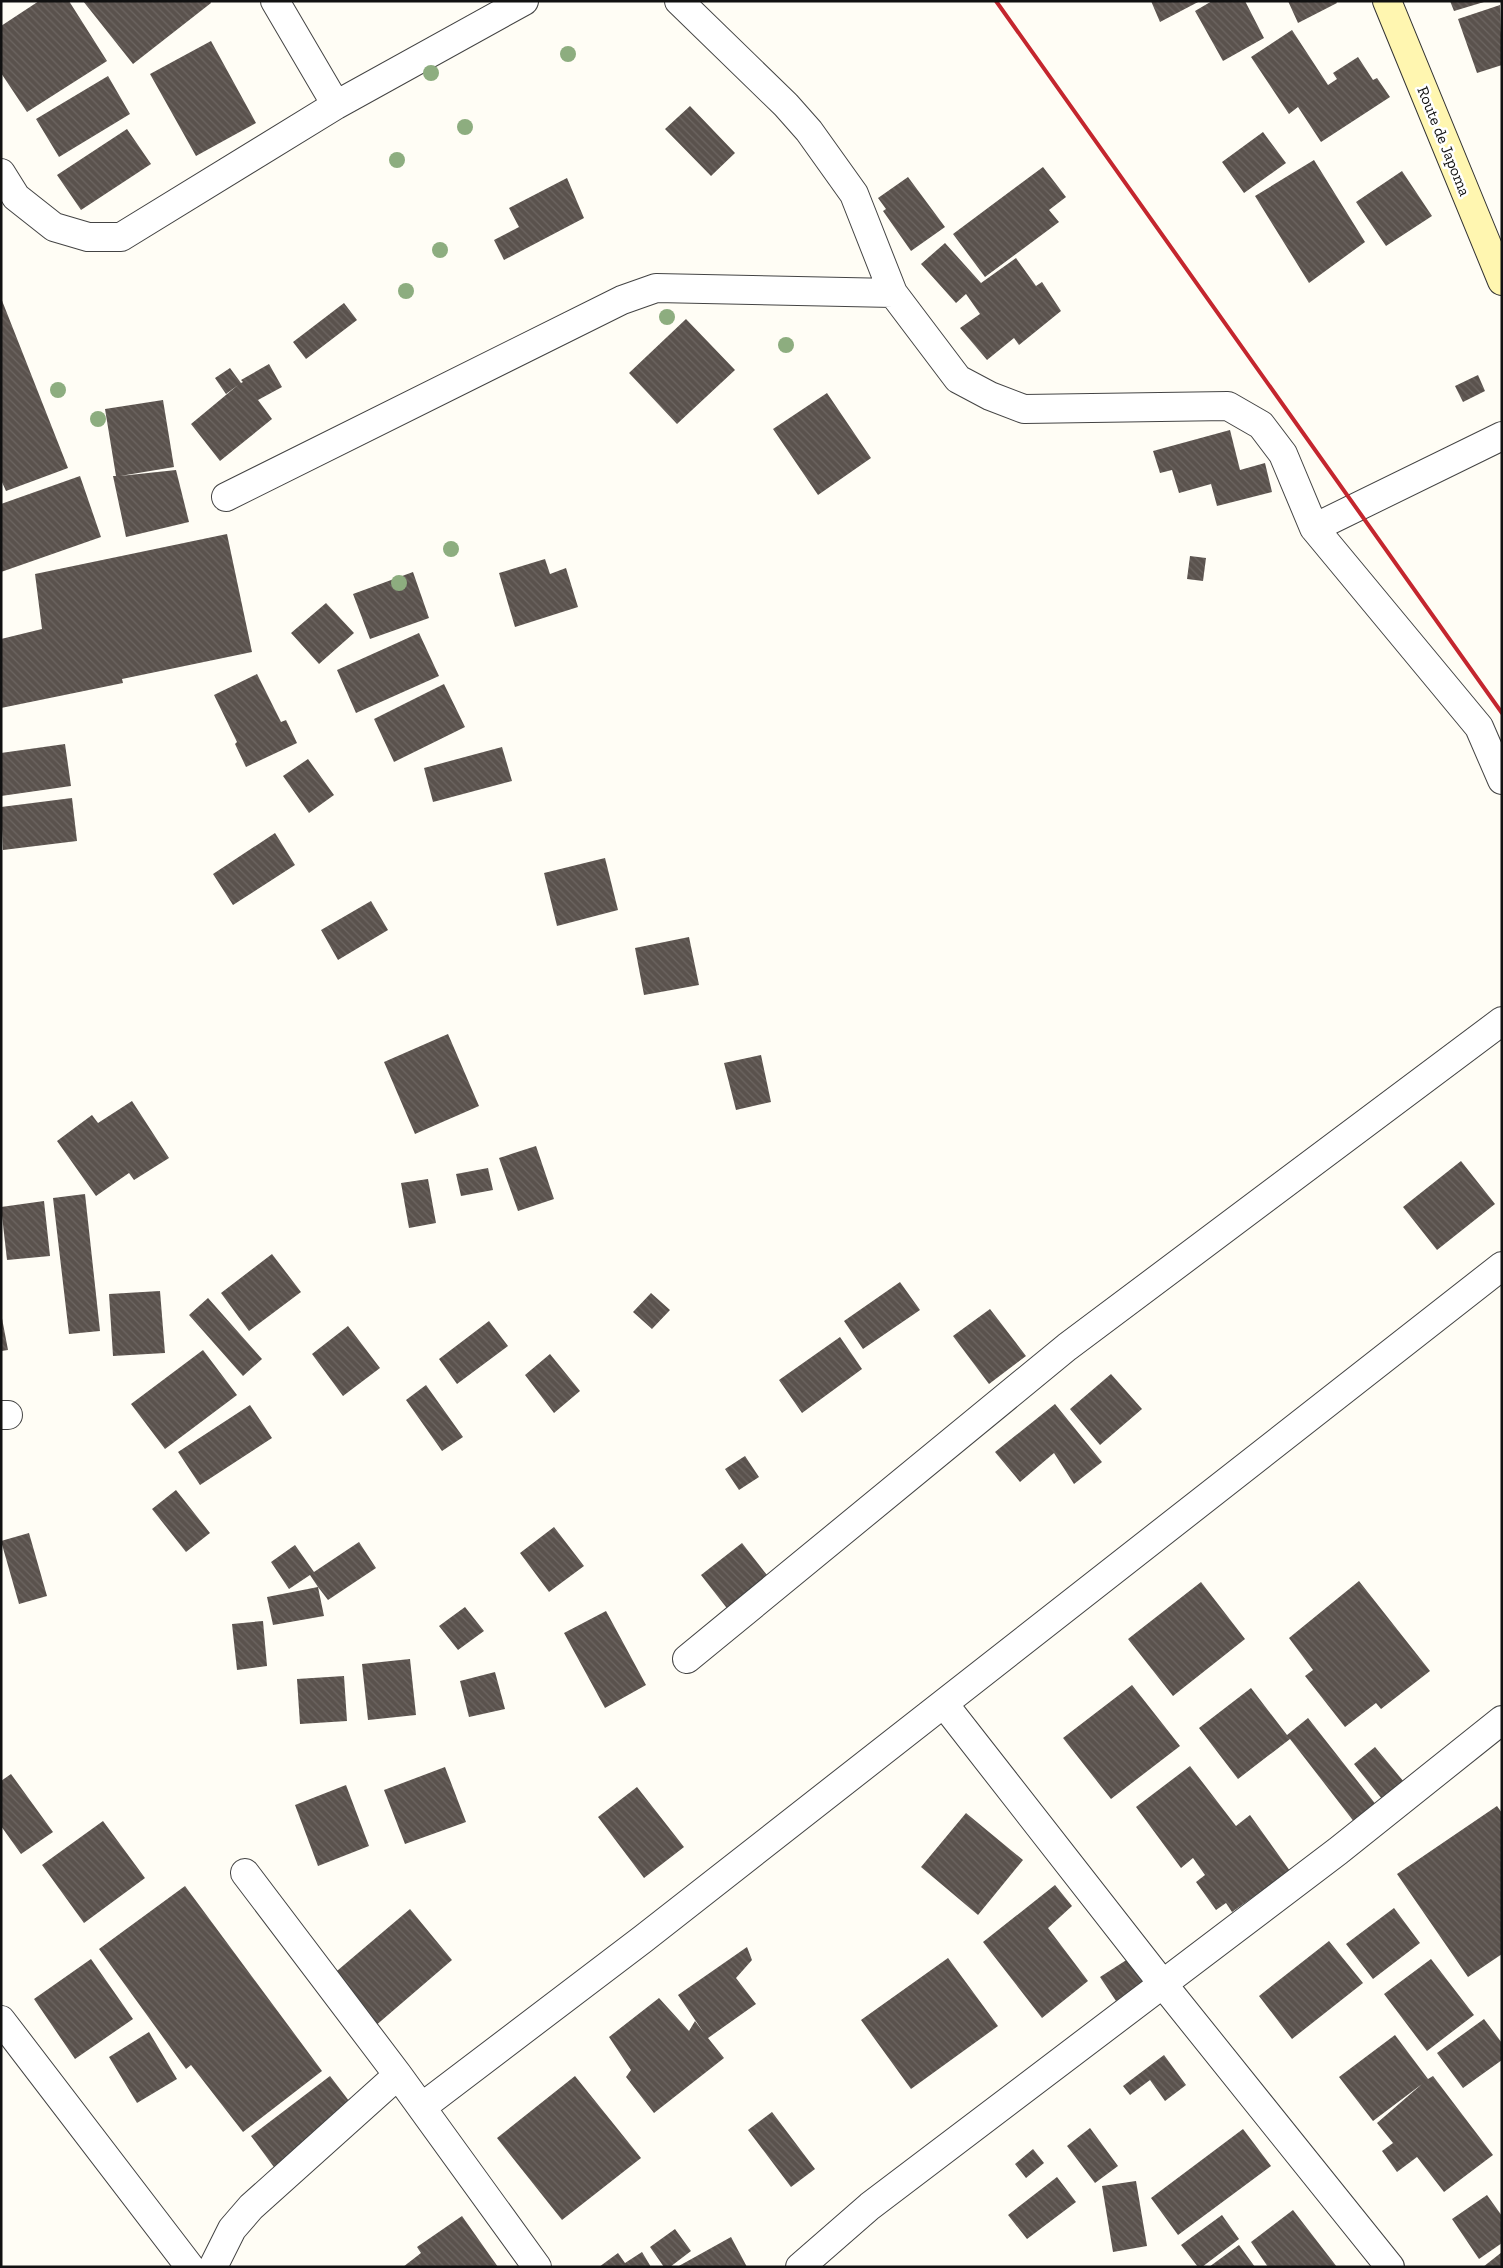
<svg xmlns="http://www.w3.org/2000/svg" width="1503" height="2268" font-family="'Zilla Slab',serif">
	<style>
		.building { fill: url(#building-back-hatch) }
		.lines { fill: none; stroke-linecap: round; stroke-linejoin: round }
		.street-casing { stroke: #444; stroke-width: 30 }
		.secondary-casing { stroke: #333; stroke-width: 30 }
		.street { stroke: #fff; stroke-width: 28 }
		.secondary { stroke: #fff6b0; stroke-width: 28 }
		.rail { stroke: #c4262e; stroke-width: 4 }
		.tree { fill: #8dad7f }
		.labels { text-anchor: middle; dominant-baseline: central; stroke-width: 5; stroke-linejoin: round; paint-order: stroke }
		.street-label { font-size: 16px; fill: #111; stroke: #fff }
	</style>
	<defs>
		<pattern id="building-back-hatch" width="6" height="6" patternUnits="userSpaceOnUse" patternTransform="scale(1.25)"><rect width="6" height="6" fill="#5a524d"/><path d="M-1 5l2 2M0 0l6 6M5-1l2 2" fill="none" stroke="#6d6662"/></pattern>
	</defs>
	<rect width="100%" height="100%" fill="#fffdf5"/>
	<path class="building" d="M 39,1 L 69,1 L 107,61 L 27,112 L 1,73 L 1,26 Z
		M 83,1 L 210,1 L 211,3 L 133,64 Z
		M 1151,1 L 1200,1 L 1160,22 Z
		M 1212,1 L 1245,1 L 1264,38 L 1223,61 L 1195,11 Z
		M 1288,1 L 1336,1 L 1337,3 L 1298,23 Z
		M 1450,1 L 1484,1 L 1484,2 L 1454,11 Z
		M 1500,5 L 1502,65 L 1477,73 L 1458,19 Z
		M 1292,30 L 1328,85 L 1337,79 L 1333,73 L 1358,57 L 1373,80 L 1377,78 L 1390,97 L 1321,142 L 1298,107 L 1289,114 L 1251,57 Z
		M 211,41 L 256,123 L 196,156 L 150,74 Z
		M 108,76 L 130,114 L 59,157 L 36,119 Z
		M 690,106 L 735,153 L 711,176 L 665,129 Z
		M 127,129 L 151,164 L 81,210 L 57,175 Z
		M 1263,132 L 1286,163 L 1244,193 L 1222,162 Z
		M 1314,160 L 1365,242 L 1309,283 L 1255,196 Z
		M 1043,167 L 1066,197 L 1049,210 L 1059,222 L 985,277 L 953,234 Z
		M 1402,171 L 1432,216 L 1386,246 L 1356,202 Z
		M 908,177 L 945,227 L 911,251 L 883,211 L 886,209 L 878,198 Z
		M 567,178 L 584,218 L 504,260 L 494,240 L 519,227 L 509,208 Z
		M 945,243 L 981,283 L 1016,258 L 1036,286 L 1042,282 L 1061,311 L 1019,345 L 1014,338 L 987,360 L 960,328 L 980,314 L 966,294 L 956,303 L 921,264 Z
		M 1,298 L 68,468 L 6,491 L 1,480 Z
		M 344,303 L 357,320 L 306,359 L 293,342 Z
		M 686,319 L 735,370 L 677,424 L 629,373 Z
		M 269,364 L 282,387 L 258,400 L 272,419 L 220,461 L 191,424 L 238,385 L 226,394 L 215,378 L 230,368 L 241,383 L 243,382 L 241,380 Z
		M 1478,375 L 1485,391 L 1463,402 L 1455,386 Z
		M 827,393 L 871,458 L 818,495 L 773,429 Z
		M 163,400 L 174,467 L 120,476 L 176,470 L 189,522 L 126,537 L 113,476 L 116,476 L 105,409 Z
		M 1230,430 L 1240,470 L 1265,463 L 1272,492 L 1217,506 L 1211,484 L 1179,493 L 1172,470 L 1160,473 L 1153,451 Z
		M 80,476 L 101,537 L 1,572 L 1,504 Z
		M 227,534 L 252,652 L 122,679 L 123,683 L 1,708 L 1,639 L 42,629 L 35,574 Z
		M 1190,556 L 1206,558 L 1203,581 L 1187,579 Z
		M 545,559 L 550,574 L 566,568 L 578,607 L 515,627 L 499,573 Z
		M 413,572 L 429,618 L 370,639 L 353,594 Z
		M 326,603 L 354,633 L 319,664 L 291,633 Z
		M 419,633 L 439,676 L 356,713 L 337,670 Z
		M 257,674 L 281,722 L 286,720 L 297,743 L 246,767 L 235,744 L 237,742 L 214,695 Z
		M 444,684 L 465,727 L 394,762 L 374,719 Z
		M 65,744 L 71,786 L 1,796 L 1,753 Z
		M 502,747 L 512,781 L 433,802 L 424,768 Z
		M 308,759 L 334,795 L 309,813 L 283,776 Z
		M 72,798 L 77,841 L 3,850 L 1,807 Z
		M 275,833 L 295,865 L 233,905 L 213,874 Z
		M 605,858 L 618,910 L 557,926 L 544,873 Z
		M 371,901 L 388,930 L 338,960 L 321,930 Z
		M 689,937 L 699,985 L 644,995 L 635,948 Z
		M 448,1034 L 479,1106 L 415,1134 L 384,1062 Z
		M 761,1055 L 771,1102 L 736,1110 L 724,1063 Z
		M 132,1101 L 169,1158 L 134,1180 L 129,1173 L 96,1196 L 57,1141 L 92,1115 L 98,1123 Z
		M 536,1146 L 554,1199 L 518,1211 L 499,1158 Z
		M 1461,1161 L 1495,1204 L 1437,1250 L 1403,1207 Z
		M 488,1168 L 493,1190 L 461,1196 L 456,1174 Z
		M 428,1179 L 436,1223 L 409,1228 L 401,1183 Z
		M 85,1194 L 100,1331 L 69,1334 L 53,1198 Z
		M 44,1201 L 50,1256 L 7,1260 L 1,1207 Z
		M 272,1254 L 301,1292 L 249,1331 L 221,1293 Z
		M 900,1282 L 920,1310 L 863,1349 L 844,1321 Z
		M 160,1291 L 165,1353 L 113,1356 L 109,1294 Z
		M 651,1293 L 670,1310 L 652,1329 L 633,1312 Z
		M 208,1298 L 262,1359 L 243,1376 L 189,1315 Z
		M 990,1309 L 1026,1356 L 989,1384 L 953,1336 Z
		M 1,1313 L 8,1350 L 1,1351 Z
		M 489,1321 L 508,1346 L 457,1384 L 439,1359 Z
		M 348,1326 L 380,1368 L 343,1396 L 312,1354 Z
		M 840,1337 L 862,1369 L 802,1413 L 779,1380 Z
		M 203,1350 L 237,1395 L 165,1449 L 131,1404 Z
		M 550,1354 L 580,1391 L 554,1413 L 525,1375 Z
		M 1111,1374 L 1142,1409 L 1100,1445 L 1070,1409 Z
		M 426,1385 L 463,1437 L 442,1451 L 406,1400 Z
		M 1055,1404 L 1102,1462 L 1074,1484 L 1054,1453 L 1020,1482 L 995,1452 Z
		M 250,1405 L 272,1438 L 200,1485 L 178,1452 Z
		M 745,1456 L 759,1477 L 739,1490 L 725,1469 Z
		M 176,1490 L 210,1533 L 186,1552 L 152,1509 Z
		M 554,1527 L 584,1566 L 549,1592 L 520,1553 Z
		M 29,1533 L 47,1596 L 19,1604 L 1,1541 Z
		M 359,1542 L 376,1568 L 328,1600 L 318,1587 L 324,1616 L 273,1625 L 267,1597 L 318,1587 L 310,1575 L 289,1589 L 271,1562 L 295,1545 L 314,1572 Z
		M 742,1543 L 774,1584 L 733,1616 L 701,1575 Z
		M 1359,1581 L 1430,1671 L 1381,1709 L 1376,1703 L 1345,1727 L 1305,1676 L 1313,1670 L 1289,1638 Z
		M 1201,1582 L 1245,1639 L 1173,1696 L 1128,1639 Z
		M 465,1607 L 484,1631 L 458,1650 L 439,1626 Z
		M 606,1611 L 646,1685 L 605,1708 L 564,1633 Z
		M 263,1621 L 267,1666 L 237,1670 L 232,1624 Z
		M 410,1659 L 416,1715 L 368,1720 L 362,1664 Z
		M 495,1672 L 505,1709 L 469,1717 L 460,1681 Z
		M 344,1676 L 347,1721 L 300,1724 L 297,1679 Z
		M 1132,1685 L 1180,1746 L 1111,1799 L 1063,1738 Z
		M 1251,1688 L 1287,1735 L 1308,1718 L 1377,1806 L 1355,1823 L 1290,1739 L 1238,1779 L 1199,1728 Z
		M 1375,1747 L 1404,1782 L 1382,1799 L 1354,1764 Z
		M 1190,1766 L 1236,1826 L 1250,1815 L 1290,1871 L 1232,1912 L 1226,1903 L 1216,1910 L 1196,1882 L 1205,1875 L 1193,1858 L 1181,1868 L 1136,1807 Z
		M 445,1767 L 466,1822 L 405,1844 L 384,1790 Z
		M 11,1774 L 53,1832 L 21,1854 L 1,1826 L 1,1781 Z
		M 346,1785 L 369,1846 L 318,1866 L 295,1805 Z
		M 637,1787 L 684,1847 L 644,1878 L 598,1817 Z
		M 1497,1806 L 1502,1813 L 1502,1954 L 1468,1977 L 1397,1874 Z
		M 966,1813 L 1023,1860 L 978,1915 L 921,1867 Z
		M 103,1821 L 145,1878 L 84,1923 L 42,1865 Z
		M 1055,1885 L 1072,1906 L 1048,1928 L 1088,1981 L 1042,2018 L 983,1942 Z
		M 185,1886 L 322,2071 L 243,2132 L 191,2065 L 186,2069 L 99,1949 Z
		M 1394,1908 L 1420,1943 L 1373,1979 L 1346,1944 Z
		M 410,1909 L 452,1960 L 374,2027 L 331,1976 Z
		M 1329,1941 L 1363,1983 L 1292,2039 L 1259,1996 Z
		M 747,1947 L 752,1960 L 736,1978 L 756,2004 L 708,2038 L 724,2058 L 654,2113 L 626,2077 L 631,2070 L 609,2037 L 659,1998 L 689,2031 L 695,2021 L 704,2033 L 678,1995 Z
		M 948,1958 L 998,2026 L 911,2089 L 861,2020 Z
		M 91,1959 L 133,2019 L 75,2059 L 34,1999 Z
		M 1128,1959 L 1143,1982 L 1116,2001 L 1100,1977 Z
		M 1431,1959 L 1474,2015 L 1427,2051 L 1384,1994 Z
		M 1484,2019 L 1502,2043 L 1502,2060 L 1463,2088 L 1437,2053 Z
		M 149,2032 L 177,2079 L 137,2103 L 109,2057 Z
		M 1395,2035 L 1428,2079 L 1433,2076 L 1493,2155 L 1444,2192 L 1417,2157 L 1397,2172 L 1382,2151 L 1393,2143 L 1377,2123 L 1422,2084 L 1373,2121 L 1339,2077 Z
		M 1164,2055 L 1186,2085 L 1165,2101 L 1150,2080 L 1130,2095 L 1123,2086 Z
		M 330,2076 L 362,2118 L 282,2178 L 251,2136 Z
		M 575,2076 L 641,2158 L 562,2220 L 497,2138 Z
		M 772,2112 L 815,2169 L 791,2187 L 748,2130 Z
		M 1090,2128 L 1118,2166 L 1095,2183 L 1067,2146 Z
		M 1243,2129 L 1271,2166 L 1178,2235 L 1151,2198 Z
		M 1033,2149 L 1044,2163 L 1026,2178 L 1015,2164 Z
		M 1057,2177 L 1076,2202 L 1027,2239 L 1008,2215 Z
		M 1136,2181 L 1147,2246 L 1113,2252 L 1102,2186 Z
		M 1487,2195 L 1502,2216 L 1502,2243 L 1479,2259 L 1452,2219 Z
		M 1293,2210 L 1337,2267 L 1268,2267 L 1251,2242 Z
		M 1222,2215 L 1239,2239 L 1202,2267 L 1198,2267 L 1181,2245 Z
		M 462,2216 L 498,2267 L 403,2267 L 421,2253 L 417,2247 Z
		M 675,2229 L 691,2251 L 670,2267 L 664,2267 L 650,2247 Z
		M 731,2237 L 747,2267 L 677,2267 Z
		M 1239,2245 L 1255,2267 L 1209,2267 Z
		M 642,2252 L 651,2267 L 599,2267 L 618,2253 L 625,2263 Z
		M 1502,2252 L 1502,2267 L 1483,2267 Z"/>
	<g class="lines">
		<defs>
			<path id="street" d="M 275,1 L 336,105
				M 679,1 L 786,105 L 809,131 L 854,194 L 893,293 L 958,379 L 990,396 L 1024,409 L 1228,406 L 1261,425 L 1283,454 L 1314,528 L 1479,727 L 1502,780
				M 1,173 L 16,197 L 54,227 L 88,237 L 121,237 L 336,105 L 524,1
				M 226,497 L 622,300 L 656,288 L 893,293
				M 1314,528 L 1502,436
				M 1,1415 L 8,1415
				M 687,1659 L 1067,1347 L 1502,1021
				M 944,1704 L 1162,1983 L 1390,2267
				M 245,1873 L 398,2075 L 537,2267
				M 1,2020 L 190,2267
				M 422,2107 L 643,1939 L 1502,1266
				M 213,2267 L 232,2229 L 251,2207 L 398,2075
				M 800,2267 L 870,2206 L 1338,1851 L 1502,1720"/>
			<path id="secondary" d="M 1387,1 L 1502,281"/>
		</defs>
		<use href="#street" class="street-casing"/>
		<use href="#secondary" class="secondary-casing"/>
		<use href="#street" class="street"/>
		<use href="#secondary" class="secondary"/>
		<path class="rail" d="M 996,1 L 1502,713"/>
	</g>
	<g class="tree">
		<circle cx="568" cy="54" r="8"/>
		<circle cx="431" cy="73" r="8"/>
		<circle cx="465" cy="127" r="8"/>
		<circle cx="397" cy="160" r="8"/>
		<circle cx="440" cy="250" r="8"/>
		<circle cx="406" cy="291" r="8"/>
		<circle cx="667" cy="317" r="8"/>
		<circle cx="786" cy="345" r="8"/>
		<circle cx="58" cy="390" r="8"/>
		<circle cx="98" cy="419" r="8"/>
		<circle cx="451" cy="549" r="8"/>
		<circle cx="399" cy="583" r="8"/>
	</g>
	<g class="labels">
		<g class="street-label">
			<text transform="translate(1444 141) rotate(68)">Route de Japoma</text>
		</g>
	</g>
	<rect width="1503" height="2268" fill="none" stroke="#111111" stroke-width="5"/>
</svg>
